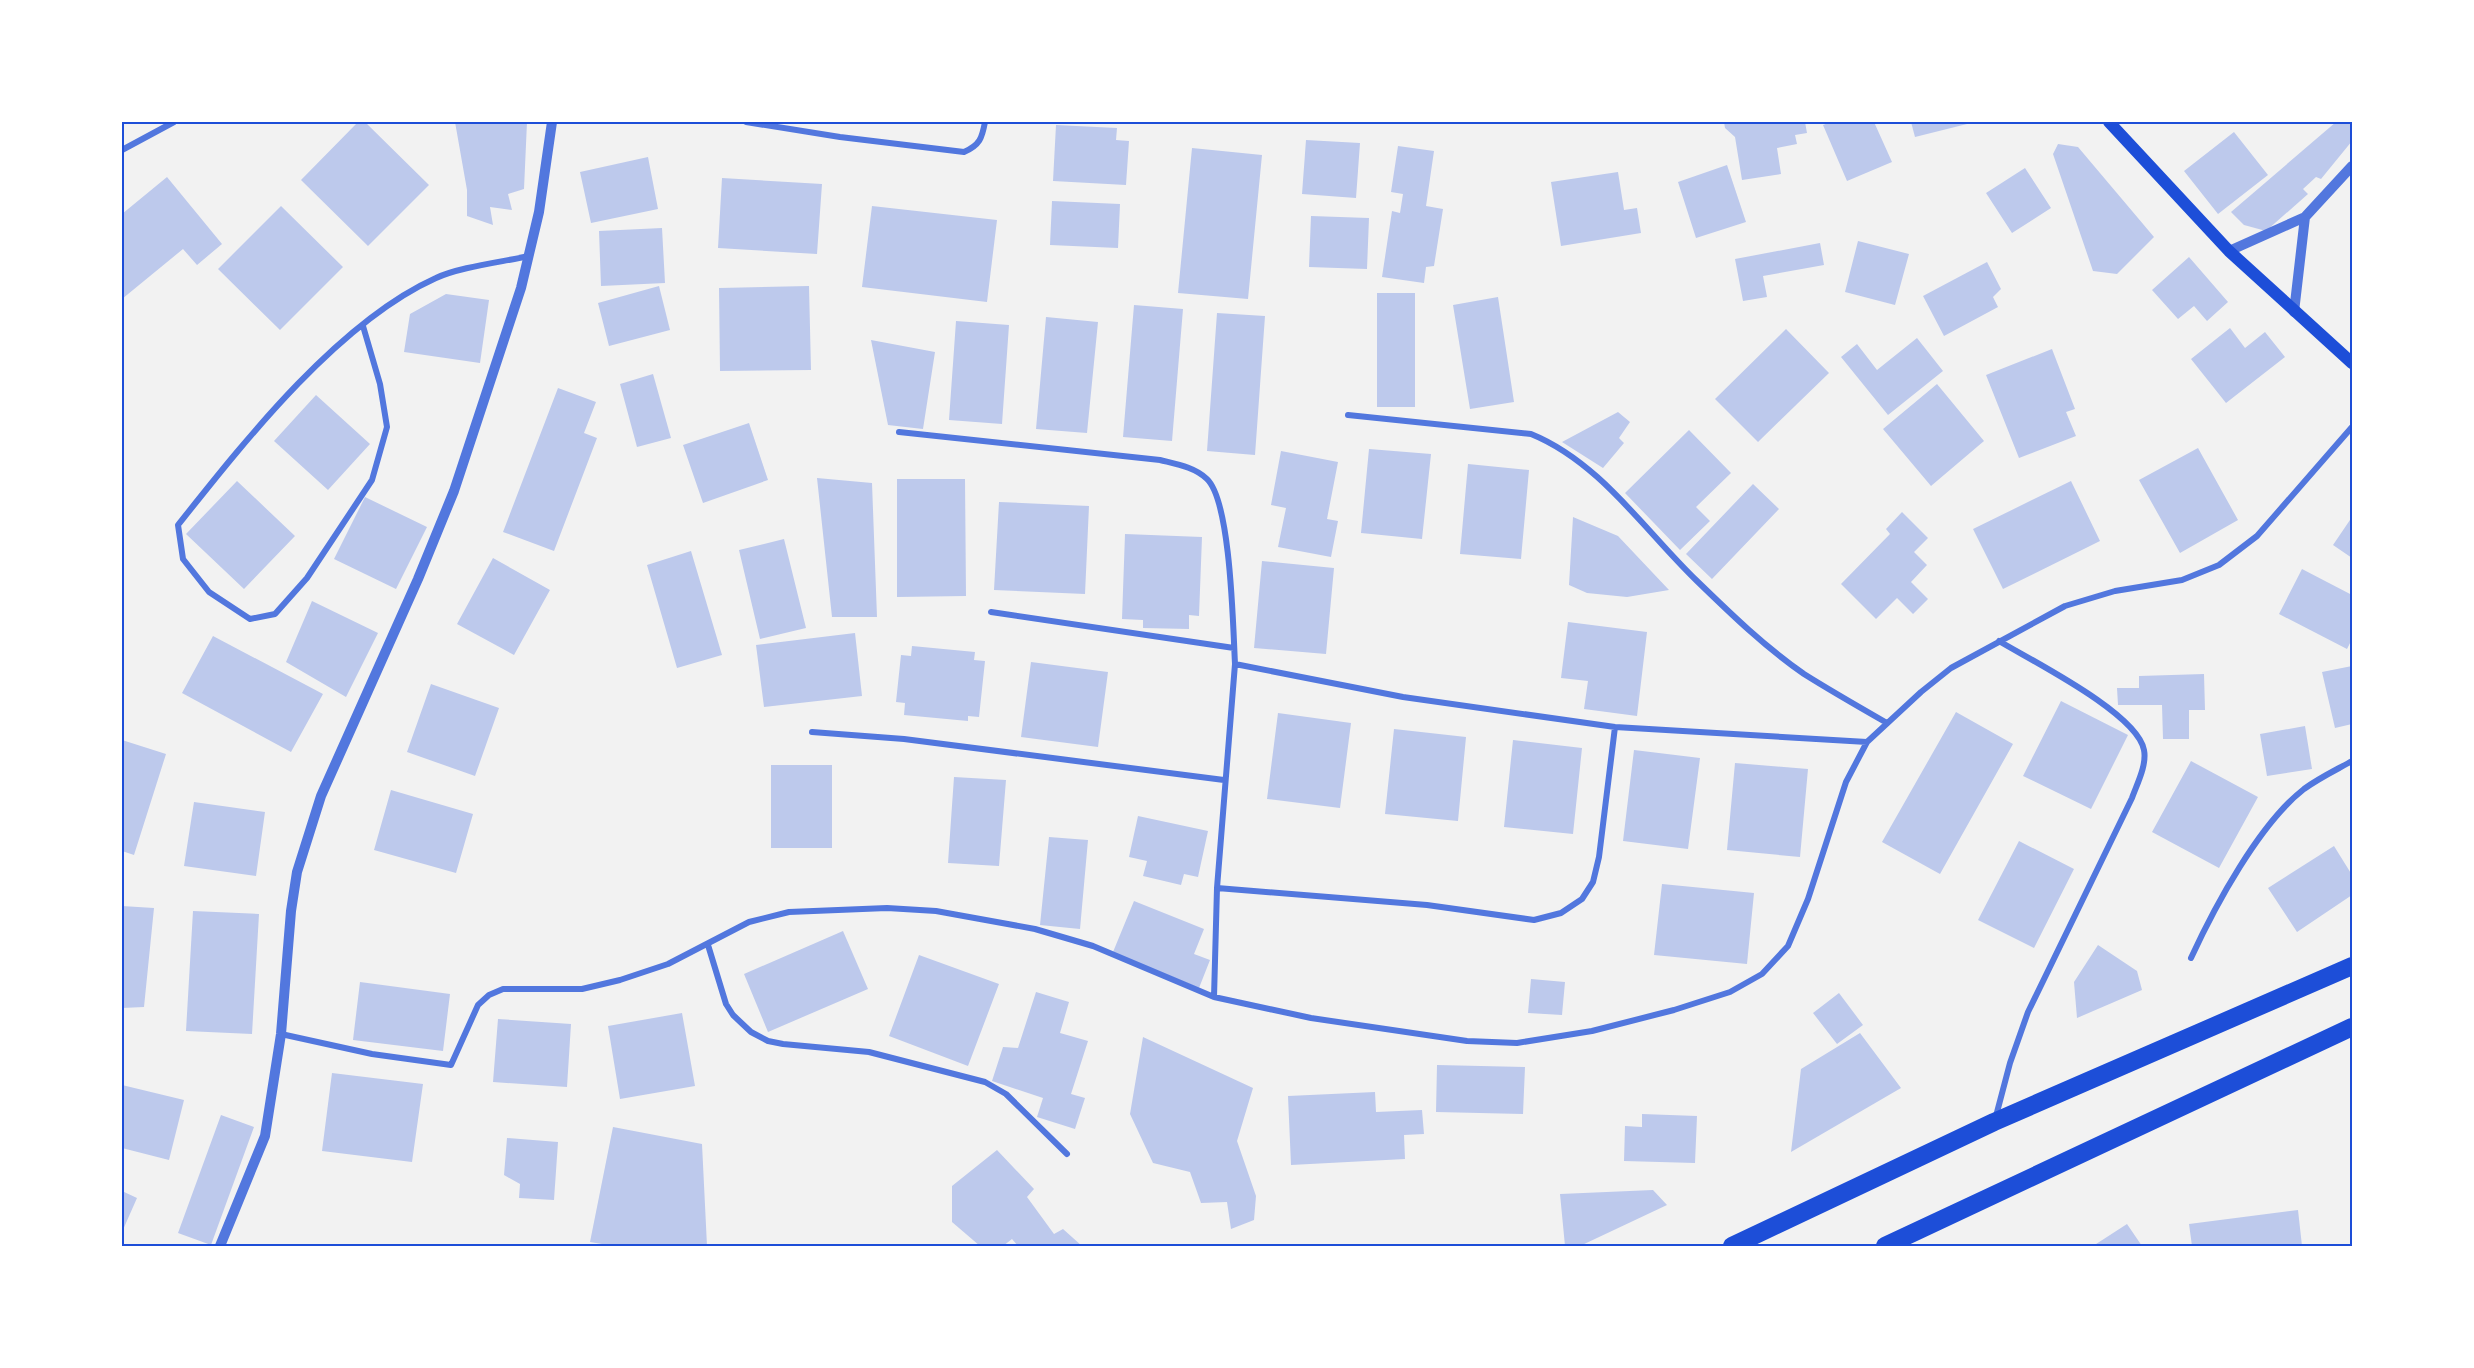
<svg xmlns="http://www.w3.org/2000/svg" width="2474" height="1368" font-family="Manrope,sans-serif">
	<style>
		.building { fill: #bdc9ec }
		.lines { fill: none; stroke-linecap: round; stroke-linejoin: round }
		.minor { stroke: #5277de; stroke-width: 6 }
		.tertiary { stroke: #5277de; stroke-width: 10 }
		.secondary { stroke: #1d4ed8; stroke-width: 12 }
		.motorway { stroke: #1d4ed8; stroke-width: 18 }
		.neatline { fill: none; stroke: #1d4ed8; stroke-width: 2 }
	</style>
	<rect width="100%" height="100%" fill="#f2f2f2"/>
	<path class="building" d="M 358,122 L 365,122 L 429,185 L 368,246 L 301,180 Z
		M 455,122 L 527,122 L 524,189 L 508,194 L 512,210 L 490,207 L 493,225 L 467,216 L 467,190 Z
		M 1724,122 L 1805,122 L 1807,133 L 1795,135 L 1797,144 L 1777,148 L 1781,174 L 1742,180 L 1735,137 L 1725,128 Z
		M 1831,122 L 1874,122 L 1892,162 L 1847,181 L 1823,125 Z
		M 1911,122 L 1975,122 L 1915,137 Z
		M 2336,122 L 2352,122 L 2352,141 L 2321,179 L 2316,177 L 2303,189 L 2308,194 L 2266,231 L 2244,225 L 2231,212 Z
		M 1056,125 L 1117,128 L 1116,140 L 1129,141 L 1126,185 L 1053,181 Z
		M 2234,132 L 2268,175 L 2218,214 L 2184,171 Z
		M 1306,140 L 1360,143 L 1356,198 L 1302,194 Z
		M 2058,144 L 2078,147 L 2154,237 L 2117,274 L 2093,271 L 2053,154 Z
		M 1398,146 L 1434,151 L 1426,206 L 1443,209 L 1434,266 L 1426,267 L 1424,283 L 1382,277 L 1392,211 L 1400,213 L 1403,194 L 1391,192 Z
		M 1192,148 L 1262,155 L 1248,299 L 1178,293 Z
		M 648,157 L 658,209 L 591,223 L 580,172 Z
		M 1727,165 L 1746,222 L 1696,238 L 1678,182 Z
		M 2025,168 L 2051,208 L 2012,233 L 1986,193 Z
		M 1618,172 L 1624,210 L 1637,208 L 1641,233 L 1561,246 L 1551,182 Z
		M 167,177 L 222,244 L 197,265 L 183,249 L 122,299 L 122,214 Z
		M 722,178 L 822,184 L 817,254 L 718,248 Z
		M 1052,201 L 1120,204 L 1118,248 L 1050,245 Z
		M 281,206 L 343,267 L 280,330 L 218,269 Z
		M 872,206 L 997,220 L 987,302 L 862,287 Z
		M 1311,216 L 1369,218 L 1367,269 L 1309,267 Z
		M 662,228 L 665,283 L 601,286 L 599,231 Z
		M 1858,241 L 1909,254 L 1895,305 L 1845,292 Z
		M 1820,243 L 1824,265 L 1763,276 L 1767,297 L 1743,301 L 1735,259 Z
		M 2189,257 L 2228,302 L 2207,321 L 2194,306 L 2178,319 L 2152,290 Z
		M 1987,262 L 2001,289 L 1993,297 L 1998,307 L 1944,336 L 1923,296 Z
		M 659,286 L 670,330 L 609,346 L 598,303 Z
		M 809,286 L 811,370 L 720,371 L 719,288 Z
		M 1377,293 L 1415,293 L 1415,407 L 1377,407 Z
		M 446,294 L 489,300 L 480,363 L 404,352 L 410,314 Z
		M 1498,297 L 1514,402 L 1470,409 L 1453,305 Z
		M 1134,305 L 1183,309 L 1172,441 L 1123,437 Z
		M 1217,313 L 1265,316 L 1255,455 L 1207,451 Z
		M 1046,317 L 1098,322 L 1087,433 L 1036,429 Z
		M 956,321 L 1009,325 L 1002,424 L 949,420 Z
		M 2230,328 L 2245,348 L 2265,332 L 2285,357 L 2226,403 L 2191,359 Z
		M 1786,329 L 1829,373 L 1758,442 L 1715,399 Z
		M 1917,338 L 1943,371 L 1888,415 L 1841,357 L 1857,344 L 1877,370 Z
		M 871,340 L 935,352 L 923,429 L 888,425 Z
		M 2052,349 L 2075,409 L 2066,412 L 2076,436 L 2019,458 L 1986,375 Z
		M 653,374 L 671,438 L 637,447 L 620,384 Z
		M 1937,384 L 1984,441 L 1931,486 L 1883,429 Z
		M 558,388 L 596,402 L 584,433 L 597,438 L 554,551 L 503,532 Z
		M 316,395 L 370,444 L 328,490 L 274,441 Z
		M 1618,412 L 1630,422 L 1619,438 L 1624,443 L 1603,468 L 1562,442 Z
		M 749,423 L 768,480 L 703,503 L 683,445 Z
		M 1689,430 L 1731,473 L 1696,507 L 1710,521 L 1680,550 L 1625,493 Z
		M 2198,448 L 2238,520 L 2180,553 L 2139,480 Z
		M 1369,449 L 1431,454 L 1422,539 L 1361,533 Z
		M 1281,451 L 1338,462 L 1327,519 L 1338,521 L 1331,557 L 1278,547 L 1286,508 L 1271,505 Z
		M 1468,464 L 1529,470 L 1521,559 L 1460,554 Z
		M 817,478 L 872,483 L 877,617 L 832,617 Z
		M 897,479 L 965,479 L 966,596 L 897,597 Z
		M 237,481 L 295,536 L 244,589 L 186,534 Z
		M 2071,481 L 2100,541 L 2003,589 L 1973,529 Z
		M 1753,484 L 1779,509 L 1712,579 L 1686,554 Z
		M 365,497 L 427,527 L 396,589 L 334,559 Z
		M 999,502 L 1089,506 L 1085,594 L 994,590 Z
		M 1902,512 L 1928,538 L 1914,552 L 1927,565 L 1911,582 L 1928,599 L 1913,614 L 1897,598 L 1876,619 L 1841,584 L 1890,534 L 1886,529 Z
		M 1573,517 L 1618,536 L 1669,590 L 1627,597 L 1587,593 L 1569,585 Z
		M 2352,517 L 2352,558 L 2333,545 Z
		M 1125,534 L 1202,537 L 1199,616 L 1189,615 L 1189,629 L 1143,628 L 1143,620 L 1122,619 Z
		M 784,539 L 806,628 L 760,639 L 739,550 Z
		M 691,551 L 722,655 L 677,668 L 647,565 Z
		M 493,558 L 550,590 L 514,655 L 457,624 Z
		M 1262,561 L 1334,568 L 1326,654 L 1254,648 Z
		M 2302,569 L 2352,595 L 2352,639 L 2347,649 L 2279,614 Z
		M 312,601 L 378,633 L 346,697 L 286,662 Z
		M 1568,622 L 1647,632 L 1637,716 L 1584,709 L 1588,681 L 1561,678 Z
		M 855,633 L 862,696 L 764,707 L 756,645 Z
		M 213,636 L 323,694 L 291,752 L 182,693 Z
		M 912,646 L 975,652 L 974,660 L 985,661 L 979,717 L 968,716 L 968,721 L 904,715 L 905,703 L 896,702 L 901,655 L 911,656 Z
		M 1031,662 L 1108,672 L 1098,747 L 1021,737 Z
		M 2352,666 L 2352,724 L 2335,728 L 2322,672 Z
		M 2204,674 L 2205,710 L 2189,710 L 2189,739 L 2163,739 L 2162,705 L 2118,705 L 2117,688 L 2139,688 L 2139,676 Z
		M 431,684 L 499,708 L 475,776 L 407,752 Z
		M 2061,701 L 2128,735 L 2091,809 L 2023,776 Z
		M 1956,712 L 2013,744 L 1940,874 L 1882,842 Z
		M 1278,713 L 1351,723 L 1340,808 L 1267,799 Z
		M 2305,726 L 2312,769 L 2267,776 L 2260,734 Z
		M 1394,729 L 1466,737 L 1458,821 L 1385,814 Z
		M 122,740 L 166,754 L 134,855 L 122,851 Z
		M 1513,740 L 1582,748 L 1573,834 L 1504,827 Z
		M 1634,750 L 1700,758 L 1688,849 L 1623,841 Z
		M 2191,761 L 2258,797 L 2219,868 L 2152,832 Z
		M 1735,763 L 1808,769 L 1800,857 L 1727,850 Z
		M 771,765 L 832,765 L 832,848 L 771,848 Z
		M 954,777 L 1006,780 L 999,866 L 948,863 Z
		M 391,790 L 473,814 L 456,873 L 374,850 Z
		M 194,802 L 265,812 L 256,876 L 184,866 Z
		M 1138,816 L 1208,831 L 1198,877 L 1184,874 L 1181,885 L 1143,876 L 1147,861 L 1129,857 Z
		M 1049,837 L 1088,840 L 1080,929 L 1040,925 Z
		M 2019,841 L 2074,869 L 2034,948 L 1978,920 Z
		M 2334,846 L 2352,875 L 2352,895 L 2297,932 L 2268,888 Z
		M 1662,884 L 1754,893 L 1747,964 L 1654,955 Z
		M 1134,901 L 1204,929 L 1194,954 L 1210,960 L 1199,988 L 1113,952 Z
		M 122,906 L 154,908 L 144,1007 L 122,1008 Z
		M 193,911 L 259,914 L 252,1034 L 186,1031 Z
		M 843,931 L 868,989 L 768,1032 L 744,974 Z
		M 2098,945 L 2137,971 L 2142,990 L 2077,1018 L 2074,982 Z
		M 919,955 L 999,984 L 968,1066 L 889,1036 Z
		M 1531,979 L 1565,982 L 1562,1015 L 1528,1013 Z
		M 360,982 L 450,994 L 443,1051 L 353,1040 Z
		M 1036,992 L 1069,1002 L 1060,1033 L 1088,1041 L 1071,1094 L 1085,1098 L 1075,1129 L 1037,1117 L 1043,1098 L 992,1081 L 1003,1047 L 1018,1048 Z
		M 1839,993 L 1863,1025 L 1837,1044 L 1813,1013 Z
		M 682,1013 L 695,1086 L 620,1099 L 608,1026 Z
		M 498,1019 L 571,1024 L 567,1087 L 493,1082 Z
		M 1860,1033 L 1901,1088 L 1791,1152 L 1801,1069 Z
		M 1143,1037 L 1253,1088 L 1237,1141 L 1256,1196 L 1254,1220 L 1231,1229 L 1227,1202 L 1201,1203 L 1190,1172 L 1153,1163 L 1130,1114 Z
		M 1437,1065 L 1525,1067 L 1523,1114 L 1436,1112 Z
		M 332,1073 L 423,1084 L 412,1162 L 322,1151 Z
		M 122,1085 L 184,1100 L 169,1160 L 122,1148 Z
		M 1375,1092 L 1376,1112 L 1422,1110 L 1424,1134 L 1404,1135 L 1405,1159 L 1291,1165 L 1288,1096 Z
		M 1642,1114 L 1697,1116 L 1695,1163 L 1624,1161 L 1625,1126 L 1642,1127 Z
		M 221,1115 L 254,1127 L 211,1245 L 178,1233 Z
		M 613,1127 L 702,1144 L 707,1246 L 614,1246 L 590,1242 Z
		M 507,1138 L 558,1142 L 554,1200 L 519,1198 L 520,1184 L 504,1175 Z
		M 997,1150 L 1034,1189 L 1027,1197 L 1054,1234 L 1063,1229 L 1082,1246 L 1018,1246 L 1012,1239 L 1003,1246 L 980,1246 L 952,1222 L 952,1186 Z
		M 1653,1190 L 1667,1205 L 1580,1246 L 1565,1246 L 1560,1194 Z
		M 122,1191 L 137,1198 L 122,1232 Z
		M 2298,1210 L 2302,1246 L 2192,1246 L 2189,1224 Z
		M 2127,1224 L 2142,1246 L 2093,1246 Z"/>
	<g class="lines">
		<path class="minor" d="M 746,122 L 840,137 L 964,152 C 980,145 982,138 985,122
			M 122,150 L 174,122
			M 363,326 L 380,384 L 387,427 L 372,480 L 307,578 L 275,614 L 250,619 L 209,592 L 183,559 L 178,525 C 244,442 338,322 436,278 C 459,267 502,262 529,256
			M 1348,415 L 1531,434 C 1600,462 1645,531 1697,581 C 1731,614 1765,647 1804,674 C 1831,691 1859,707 1887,723
			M 899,432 L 1160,460 C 1176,464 1195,467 1207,479 C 1231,502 1233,628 1235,664
			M 991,612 L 1234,648
			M 812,732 L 904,739 L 1224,780
			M 1217,888 L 1427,905 L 1534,920 L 1561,913 L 1582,899 L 1593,882 L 1599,857 L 1615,727
			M 708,945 L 726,1004 L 733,1015 L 751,1032 L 768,1041 L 783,1044 L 869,1052 L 985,1082 L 1006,1094 L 1067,1154
			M 2191,958 C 2215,906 2259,824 2304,789 C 2319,778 2336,770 2352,761
			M 1214,997 L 1217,888 L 1235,664 L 1403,697 L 1615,727 L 1867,742
			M 281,1034 L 372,1054 L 451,1065 L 478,1005 L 489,995 L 503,989 L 582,989 L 620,980 L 668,964 L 749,922 L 789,912 L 887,908 L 936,911 L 1035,929 L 1093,946 L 1214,997 L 1311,1018 L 1467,1041 L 1517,1043 L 1592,1031 L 1674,1010 L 1730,992 L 1762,974 L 1788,946 L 1808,899 L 1846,782 L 1867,742 L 1921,692 L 1951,668 L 2065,606 L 2115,591 L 2182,580 L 2219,565 L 2257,536 L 2352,427
			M 1996,1116 L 2010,1063 L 2028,1012 L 2132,798 C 2137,784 2147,765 2144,750 C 2137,713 2032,661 1999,641"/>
		<path class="tertiary" d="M 2229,251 L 2305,217 L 2352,166
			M 2294,312 L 2305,217
			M 220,1246 L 265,1136 L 281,1034 L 291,911 L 297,872 L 321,796 L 418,579 L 454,491 L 521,288 L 539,212 L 552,122"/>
		<path class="secondary" d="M 2109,122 L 2229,251 L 2352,363"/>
		<path class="motorway" d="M 1732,1246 L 1994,1122 L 2352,966
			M 1885,1246 L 2352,1027"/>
	</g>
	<rect width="2474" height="1368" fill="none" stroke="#ffffff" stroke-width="246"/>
	<rect x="123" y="123" width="2228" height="1122" class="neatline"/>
</svg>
